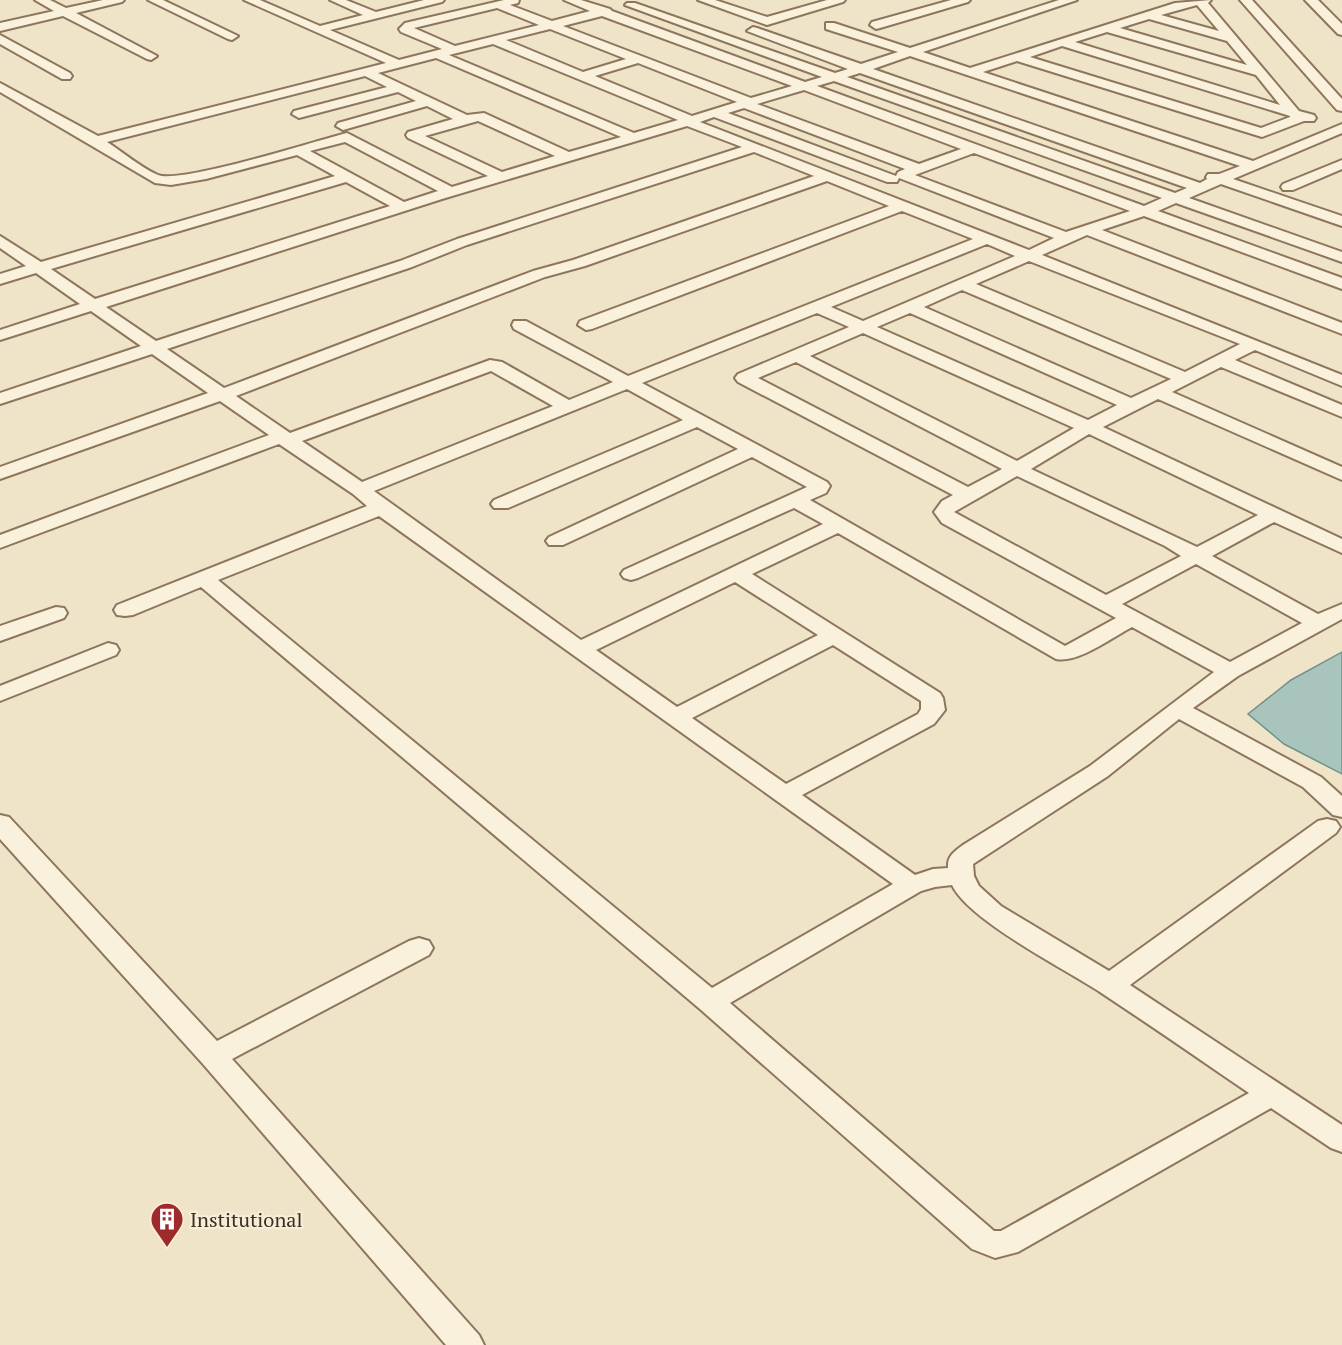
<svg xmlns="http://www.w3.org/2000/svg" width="1342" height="1345" font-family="'PT Serif',serif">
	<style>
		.water { fill: #a9c4bc; stroke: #6f938a; stroke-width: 1.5 }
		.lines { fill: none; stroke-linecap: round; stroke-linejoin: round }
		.street-casing { stroke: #8d765c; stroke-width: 4 }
		.street { fill: #faf1dc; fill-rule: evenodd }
		.labels { text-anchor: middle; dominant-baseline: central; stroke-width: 4.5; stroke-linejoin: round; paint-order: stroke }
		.near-poi-label { font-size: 20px; fill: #3d2e20; stroke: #f7eed8; text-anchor: start }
	</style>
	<rect width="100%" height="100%" fill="#f0e4c8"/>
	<path class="water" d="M 1342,652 L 1342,774 L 1284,744 L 1248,714 L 1291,680 Z"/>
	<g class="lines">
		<defs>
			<path id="street" d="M 35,0 L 50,0 L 66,8 L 103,0 L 124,0 L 122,2 L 76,13 L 157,56 L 151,60 L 147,59 L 63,16 L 0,31 L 0,23 L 54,11 Z
				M 148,0 L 163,0 L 238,36 L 232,40 L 228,39 Z
				M 244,0 L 260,0 L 320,26 L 363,15 L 330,0 L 346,0 L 376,12 L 424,0 L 444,0 L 442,2 L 330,30 L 399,60 L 442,49 L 401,32 L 399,29 L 405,23 L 504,0 L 519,0 L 518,3 L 510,5 L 552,21 L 590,11 L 564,0 L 581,0 L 610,9 L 612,11 L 805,82 L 822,77 L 625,5 L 627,3 L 635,3 L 835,73 L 848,69 L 747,31 L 753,27 L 757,28 L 861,64 L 898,52 L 826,29 L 826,23 L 834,23 L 910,48 L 1059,0 L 1077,0 L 923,52 L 970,68 L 1175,3 L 1211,0 L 1208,3 L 1299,111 L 1314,115 L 1316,118 L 1314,121 L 1304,121 L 1262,137 L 1017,61 L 983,72 L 1253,161 L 1342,124 L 1342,133 L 1233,179 L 1342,216 L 1342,226 L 1221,184 L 1189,198 L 1342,252 L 1342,262 L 1176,203 L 1158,211 L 1342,278 L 1342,289 L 1144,216 L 1102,230 L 1342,323 L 1342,334 L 1087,235 L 1042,255 L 1342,375 L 1342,386 L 1255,350 L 1235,360 L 1342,405 L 1342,417 L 1221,367 L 1172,392 L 1342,467 L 1342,480 L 1158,399 L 1103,427 L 1342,539 L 1342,553 L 1274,522 L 1212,556 L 1318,614 L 1342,604 L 1342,619 L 1238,676 L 1193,708 L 1321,777 L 1342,796 L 1342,817 L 1333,815 L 1303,787 L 1179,719 L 1108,776 L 973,864 L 974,876 L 979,886 L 1001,906 L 1109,971 L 1318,821 L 1327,819 L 1336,821 L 1340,827 L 1336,833 L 1130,985 L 1342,1125 L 1342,1152 L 1331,1148 L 1271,1108 L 1018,1252 L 995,1258 L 972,1249 L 700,1009 L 201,587 L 133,615 L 125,616 L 117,615 L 114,610 L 117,605 L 367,506 L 353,494 L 279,444 L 0,548 L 0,535 L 269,435 L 220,401 L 0,479 L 0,467 L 208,393 L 152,354 L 0,404 L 0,393 L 141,346 L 91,311 L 0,340 L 0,330 L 80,304 L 36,273 L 0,284 L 0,274 L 26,266 L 0,248 L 0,236 L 41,262 L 335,176 L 297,155 L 206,179 L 171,185 L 155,183 L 0,92 L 0,83 L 98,136 L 386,63 ZM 1197,5 L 1219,31 L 1161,15 ZM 497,8 L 539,25 L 455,46 L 414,28 ZM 602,16 L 792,86 L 751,98 L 563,26 ZM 1149,19 L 1227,41 L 1247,65 L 1120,28 ZM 550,29 L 626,59 L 583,72 L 506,40 ZM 1107,32 L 1256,75 L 1280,105 L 1075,42 ZM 493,44 L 678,120 L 634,133 L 449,55 ZM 1062,46 L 1290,116 L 1290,117 L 1261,128 L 1030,57 ZM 910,56 L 1240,166 L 1219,174 L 1208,174 L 1206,177 L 1207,179 L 1200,183 L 873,69 ZM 436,58 L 621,137 L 569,152 L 484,113 L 467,115 L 378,73 ZM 638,63 L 737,102 L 692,116 L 595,76 ZM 860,73 L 1187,188 L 1175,193 L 847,77 ZM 365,76 L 387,87 L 294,111 L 292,114 L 299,118 L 398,92 L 416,101 L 338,123 L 336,126 L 343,130 L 427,106 L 453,119 L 408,132 L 406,135 L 408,138 L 488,176 L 452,187 L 347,133 C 315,141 181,184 158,175 C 141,168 123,152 107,142 ZM 834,81 L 1162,198 L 1144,206 L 817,86 ZM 804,90 L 961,149 L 919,164 L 757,104 ZM 744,108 L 905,169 L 898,172 L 896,176 L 728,113 ZM 714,117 L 887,182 L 897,182 L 899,178 L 1054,238 L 1029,250 L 700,122 ZM 478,121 L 555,156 L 502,172 L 425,136 ZM 687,126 L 742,147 L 457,239 L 400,261 L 156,341 L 106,307 L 442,199 ZM 345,142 L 438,191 L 404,202 L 310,151 ZM 754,152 L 814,176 L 573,260 L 533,271 L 224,388 L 167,349 L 412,267 L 467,245 ZM 974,153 L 1130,211 L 1066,232 L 915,175 ZM 827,181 L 889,206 L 580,321 L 578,325 L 586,330 L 592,329 L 902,211 L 973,239 L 628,376 L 526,321 L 514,321 L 512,325 L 514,329 L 613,382 L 569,400 L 502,362 L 490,360 L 290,433 L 236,396 L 545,277 L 585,266 ZM 346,182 L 390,206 L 95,299 L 51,269 ZM 987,244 L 1015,256 L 863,321 L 831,307 ZM 1029,261 L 1240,344 L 1185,372 L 976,284 ZM 962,290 L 1171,379 L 1131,398 L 924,307 ZM 817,313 L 849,327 L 738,374 L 735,378 L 738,382 L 953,495 L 942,501 L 934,512 L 942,523 L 1116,618 L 1065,646 L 810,500 L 826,493 L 830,486 L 827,482 L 642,383 ZM 910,313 L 1117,405 L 1088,420 L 877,327 ZM 863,333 L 1074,428 L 1017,461 L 810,356 ZM 796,362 L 1002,469 L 968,487 L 758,378 ZM 491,371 L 553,406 L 362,482 L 302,441 ZM 627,389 L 683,420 L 494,500 L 491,504 L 494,508 L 508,508 L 697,427 L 738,449 L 549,537 L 546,541 L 549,545 L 563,545 L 752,457 L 807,487 L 624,570 L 621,574 L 624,578 L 631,580 L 638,578 L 794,508 L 823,524 L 581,640 L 374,491 ZM 1089,434 L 1258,515 L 1197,547 L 1031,469 ZM 1017,476 L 1165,546 L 1181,556 L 1106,595 L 954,512 ZM 379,516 L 893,884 L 712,988 L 218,580 ZM 838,533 L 1056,659 C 1077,664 1113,637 1132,627 L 1214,672 L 1090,766 L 963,845 C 954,852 947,856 948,868 L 933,869 L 915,875 L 802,795 L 934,724 L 945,710 L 943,698 L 940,693 L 752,574 ZM 1196,564 L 1302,623 L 1230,662 L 1122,604 ZM 735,582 L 818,635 L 677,707 L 596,650 ZM 833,645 L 921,701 L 921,709 L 918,714 L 786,784 L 692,718 ZM 952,885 C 968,920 1065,969 1100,992 C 1150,1025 1199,1059 1249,1093 L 1001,1231 L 994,1231 L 730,1003 L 921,891 L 935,887 Z
				M 698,0 L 715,0 L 767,17 L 827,0 L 845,0 L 843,2 L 767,25 Z
				M 951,0 L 970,0 L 968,2 L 880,28 L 876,29 L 870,25 L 872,22 Z
				M 1240,0 L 1252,0 L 1342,99 L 1342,111 L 1337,110 Z
				M 1305,0 L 1318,0 L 1342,24 L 1342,35 L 1338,34 Z
				M 0,35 L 70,73 L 72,76 L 70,79 L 62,79 L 0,44 Z
				M 1342,160 L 1342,169 L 1293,190 L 1283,190 L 1281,187 L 1283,184 Z
				M 56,607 L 64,608 L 67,613 L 64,618 L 0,641 L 0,626 Z
				M 108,643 L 116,645 L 119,650 L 116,655 L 0,701 L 0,686 Z
				M 0,815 L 9,817 L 217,1041 L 409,941 L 419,938 L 429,941 L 433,948 L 429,955 L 232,1059 L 479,1335 L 484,1345 L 446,1345 L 203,1064 L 0,839 Z"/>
		</defs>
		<use href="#street" class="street-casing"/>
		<use href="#street" class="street"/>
	</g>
	<defs>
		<symbol id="building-pin" viewBox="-11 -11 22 30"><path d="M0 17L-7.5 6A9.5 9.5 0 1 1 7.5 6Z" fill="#9e2a2b" stroke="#f7eed8"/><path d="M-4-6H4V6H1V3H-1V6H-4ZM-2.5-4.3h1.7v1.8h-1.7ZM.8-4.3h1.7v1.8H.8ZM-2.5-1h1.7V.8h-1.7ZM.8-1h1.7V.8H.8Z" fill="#fff"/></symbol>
	</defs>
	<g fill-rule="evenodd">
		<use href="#building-pin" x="148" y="1200" width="38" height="52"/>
	</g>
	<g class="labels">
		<g class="near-poi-label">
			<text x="190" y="1219">Institutional</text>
		</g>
	</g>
</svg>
